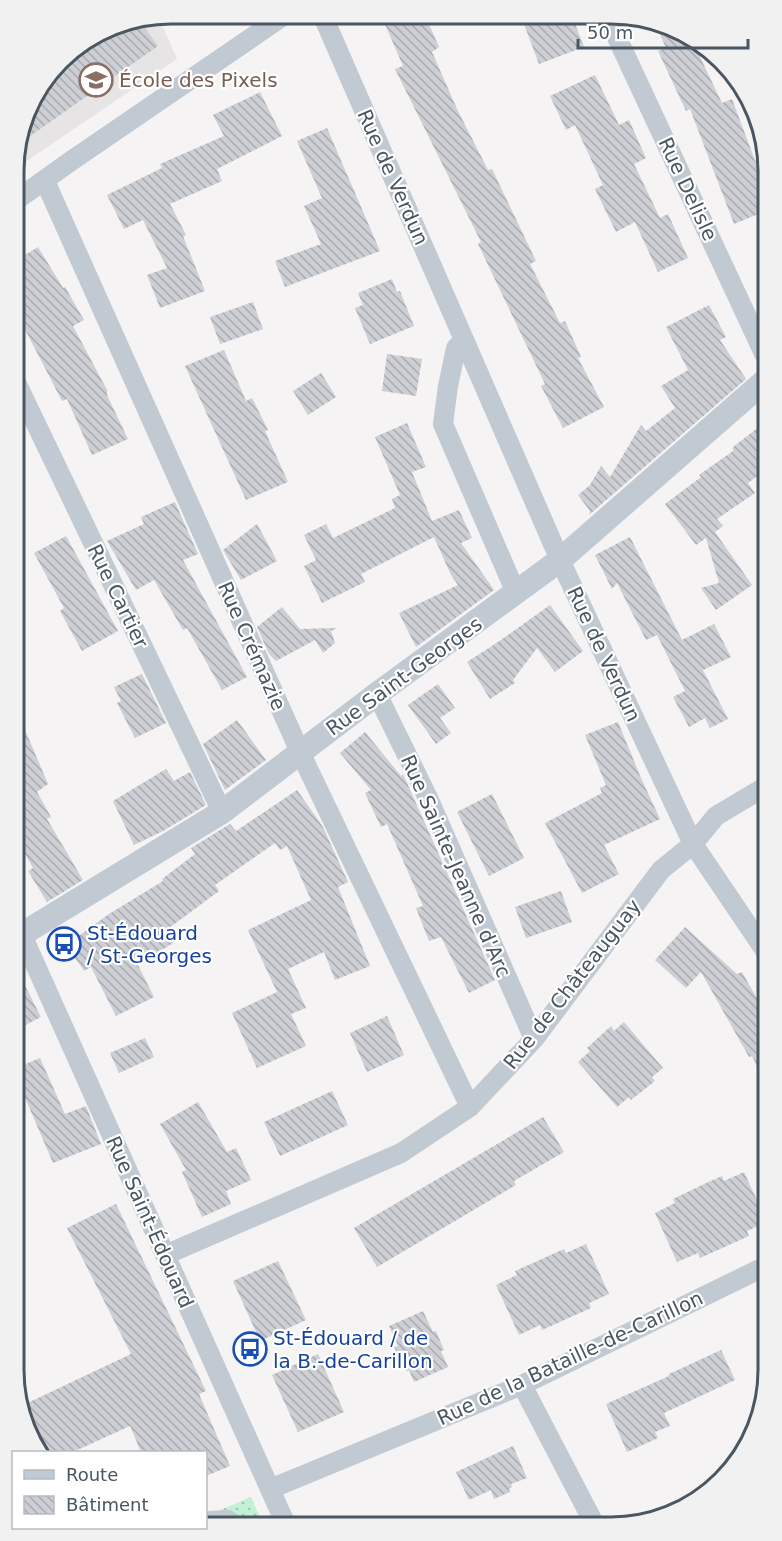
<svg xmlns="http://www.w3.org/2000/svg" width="782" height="1541" font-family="'DejaVu Sans',sans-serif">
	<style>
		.education { fill: #e6e4e5 }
		.green { fill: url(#green-dots) }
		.building { fill: url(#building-back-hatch) }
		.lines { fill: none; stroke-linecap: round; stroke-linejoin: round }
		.service { stroke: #c1cad2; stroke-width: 10 }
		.minor { stroke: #c1cad2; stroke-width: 20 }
		.tertiary { stroke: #c1cad2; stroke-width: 24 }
		.labels { text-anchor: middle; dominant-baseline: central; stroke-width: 4.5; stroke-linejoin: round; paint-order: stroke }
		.education-label { font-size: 20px; fill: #785e54; stroke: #fff; text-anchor: start }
		.street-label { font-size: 20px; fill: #4a5661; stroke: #fff }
		.transit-label { font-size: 20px; fill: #164399; stroke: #fff; text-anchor: start }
		.rim { fill: none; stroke: #4a5661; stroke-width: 3 }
	</style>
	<defs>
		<pattern id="green-dots" width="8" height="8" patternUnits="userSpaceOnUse" patternTransform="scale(1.5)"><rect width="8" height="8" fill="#c3f1d5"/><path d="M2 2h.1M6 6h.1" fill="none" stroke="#a0c6b0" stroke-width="1.8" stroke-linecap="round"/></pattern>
		<pattern id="building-back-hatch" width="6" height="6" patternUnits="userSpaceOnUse" patternTransform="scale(1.5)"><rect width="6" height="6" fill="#cdcfd5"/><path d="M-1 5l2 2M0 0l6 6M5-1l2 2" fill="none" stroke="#a8abb0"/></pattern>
	</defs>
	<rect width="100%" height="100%" fill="#f5f3f3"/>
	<path class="education" d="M 158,16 L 177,59 L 15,169 L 15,151 L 30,101 L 67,53 L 111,25 Z"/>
	<path class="green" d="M 251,1497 L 264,1526 L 206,1526 L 206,1516 Z"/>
	<path class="building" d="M 381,15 L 425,15 L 439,47 L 432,52 L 457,109 L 488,170 L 492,169 L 536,261 L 530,264 L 560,323 L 565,321 L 581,357 L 578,358 L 604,407 L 563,428 L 541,386 L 545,384 L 478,244 L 481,242 L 395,69 L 403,66 Z
		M 521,16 L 572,16 L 584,47 L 539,64 Z
		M 139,20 L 158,46 L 16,146 L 30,101 L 67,53 L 111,25 Z
		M 655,23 L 693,42 L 722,103 L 732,99 L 759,171 L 761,170 L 768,187 L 768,210 L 734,224 L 690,109 L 686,111 L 658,51 L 666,48 Z
		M 595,75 L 619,125 L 629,120 L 646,158 L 634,164 L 660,218 L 668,214 L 688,258 L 658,272 L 635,222 L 616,232 L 595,189 L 603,185 L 575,125 L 566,130 L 550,96 Z
		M 260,92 L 282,136 L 217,169 L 222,181 L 170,204 L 186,235 L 183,236 L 205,291 L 160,308 L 147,275 L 167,268 L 143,220 L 124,229 L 107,195 L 162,168 L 160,164 L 224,136 L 213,115 Z
		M 327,128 L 380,251 L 285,287 L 275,261 L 321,244 L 304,206 L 322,198 L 297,141 Z
		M 38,247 L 63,288 L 65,287 L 84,320 L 73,326 L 107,390 L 107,395 L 128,439 L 92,455 L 67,399 L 62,401 L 15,310 L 15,261 Z
		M 392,279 L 397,292 L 400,291 L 414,326 L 370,344 L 355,308 L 363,305 L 358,293 Z
		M 253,302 L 263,329 L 220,344 L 210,317 Z
		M 709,305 L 726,337 L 720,340 L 746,379 L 589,515 L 590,511 L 578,495 L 590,485 L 601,466 L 610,477 L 641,425 L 646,431 L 675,408 L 661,386 L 688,370 L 666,327 Z
		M 224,350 L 246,401 L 252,398 L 268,430 L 265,431 L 288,482 L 246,500 L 185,366 Z
		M 387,354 L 422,359 L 416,396 L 382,391 Z
		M 321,373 L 336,397 L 308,415 L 293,391 Z
		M 768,420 L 768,468 L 748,483 L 755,493 L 717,519 L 723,526 L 715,532 L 752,585 L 716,610 L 701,588 L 719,583 L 706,538 L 696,545 L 665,504 L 701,477 L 699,475 L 733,451 L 733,447 Z
		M 407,423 L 426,467 L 412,472 L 432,521 L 459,510 L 472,538 L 461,543 L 494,590 L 416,647 L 399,613 L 458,585 L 451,575 L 434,537 L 361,574 L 365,582 L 322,603 L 304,566 L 316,560 L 304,535 L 326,524 L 333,538 L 395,508 L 392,499 L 400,495 L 375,437 Z
		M 175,502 L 198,554 L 183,560 L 247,677 L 222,690 L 187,628 L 183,630 L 154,580 L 136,590 L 107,541 L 144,524 L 141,517 Z
		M 257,524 L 277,561 L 241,580 L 223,550 Z
		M 66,536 L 118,631 L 82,651 L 60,611 L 64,608 L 34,553 Z
		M 630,537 L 682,640 L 714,624 L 731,657 L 703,670 L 728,719 L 710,728 L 705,718 L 689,727 L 673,697 L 685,691 L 657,635 L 646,640 L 617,583 L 612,589 L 595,555 Z
		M 550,605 L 583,651 L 555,672 L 537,648 L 513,680 L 515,683 L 490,699 L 467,662 L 498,642 Z
		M 282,607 L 300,629 L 337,628 L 331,631 L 335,643 L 323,653 L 315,640 L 276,661 L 269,654 L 257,627 Z
		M 142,674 L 166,723 L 135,738 L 117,703 L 121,701 L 114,687 Z
		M 438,684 L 455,708 L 440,718 L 451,733 L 436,744 L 408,705 Z
		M 14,704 L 48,784 L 37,792 L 51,817 L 47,819 L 83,880 L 47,902 L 28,871 L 33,868 L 14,834 Z
		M 237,720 L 266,760 L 225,790 L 203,744 Z
		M 618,722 L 641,778 L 660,819 L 604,845 L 619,874 L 582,893 L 545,823 L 602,793 L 600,788 L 606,785 L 585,735 Z
		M 365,732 L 401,776 L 403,774 L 495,980 L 469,993 L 441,937 L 429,941 L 416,908 L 423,906 L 387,824 L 381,827 L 365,793 L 371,790 L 340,753 Z
		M 166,769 L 174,781 L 190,772 L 206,805 L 163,831 L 134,845 L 113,801 Z
		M 297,790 L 323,827 L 348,882 L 338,887 L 370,966 L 335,980 L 324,952 L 288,969 L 306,1008 L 291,1014 L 306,1046 L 257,1068 L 232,1013 L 277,992 L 248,930 L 311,900 L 287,846 L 280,850 L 275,843 L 215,885 L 219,891 L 165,931 L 173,943 L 138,965 L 154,997 L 116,1016 L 91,967 L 84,971 L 66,945 L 109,914 L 163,881 L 162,879 L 195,854 L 191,848 L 230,824 L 236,831 Z
		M 492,794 L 524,858 L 489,876 L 457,812 Z
		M 561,891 L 572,922 L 526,938 L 515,907 Z
		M 685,927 L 737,974 L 742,972 L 768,1018 L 768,1090 L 752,1056 L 749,1057 L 701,972 L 686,988 L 655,960 Z
		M 14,964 L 41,1017 L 14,1031 Z
		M 387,1016 L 404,1055 L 367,1072 L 350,1033 Z
		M 624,1022 L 663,1068 L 652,1077 L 655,1081 L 631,1100 L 629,1097 L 617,1107 L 578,1062 L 590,1051 L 587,1048 L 611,1026 L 614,1031 Z
		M 145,1038 L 154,1057 L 119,1073 L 110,1053 Z
		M 40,1058 L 65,1114 L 86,1106 L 101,1144 L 53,1163 L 14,1072 L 14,1069 Z
		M 332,1091 L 348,1125 L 280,1156 L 264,1122 Z
		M 198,1102 L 227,1152 L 236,1148 L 251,1180 L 226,1191 L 231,1204 L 202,1217 L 182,1172 L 186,1170 L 160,1124 Z
		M 543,1117 L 564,1152 L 514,1181 L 516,1185 L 377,1267 L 354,1228 Z
		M 744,1172 L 767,1222 L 747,1231 L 749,1236 L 700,1258 L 698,1253 L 677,1262 L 655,1213 L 675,1203 L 673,1199 L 702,1185 L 722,1176 L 724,1181 Z
		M 116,1204 L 206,1391 L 199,1394 L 230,1466 L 206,1476 L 206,1452 L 141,1452 L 130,1426 L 73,1452 L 43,1452 L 22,1420 L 19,1407 L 131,1354 L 67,1228 Z
		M 586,1244 L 609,1294 L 589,1303 L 591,1308 L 542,1330 L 540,1325 L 519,1335 L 496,1285 L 517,1275 L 515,1271 L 564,1249 L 566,1253 Z
		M 278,1261 L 306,1320 L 260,1341 L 233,1281 Z
		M 423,1311 L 433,1332 L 436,1331 L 444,1350 L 441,1351 L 448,1367 L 414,1382 L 409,1370 L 406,1371 L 394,1347 L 398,1346 L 389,1326 Z
		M 721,1350 L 735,1380 L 664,1413 L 670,1426 L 655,1432 L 658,1438 L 627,1452 L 606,1404 L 669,1376 L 669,1374 Z
		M 318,1354 L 344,1412 L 298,1432 L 272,1375 Z
		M 513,1446 L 527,1478 L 511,1484 L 512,1487 L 509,1489 L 510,1492 L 494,1499 L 491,1490 L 469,1500 L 456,1472 Z"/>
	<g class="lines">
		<path class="service" d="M 206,1516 L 229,1515 L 247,1526
			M 268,1526 L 284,1520"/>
		<path class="minor" d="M 322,14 L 560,560 L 693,844 L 768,955
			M 607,16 L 768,362
			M 45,181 L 300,752 L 470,1107
			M 15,201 L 71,161 L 286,14
			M 464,340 L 456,348 L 448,386 L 443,424 L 516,593
			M 15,380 L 222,812
			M 377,694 L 429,800 L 534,1039
			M 14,917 L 287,1527
			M 165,1255 L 401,1153 L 470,1107 L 534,1039 L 661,870 L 693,844 L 716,816 L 768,785
			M 522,1385 L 596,1527
			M 270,1489 L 522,1385 L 768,1265"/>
		<path class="tertiary" d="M 14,939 L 222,812 L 377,694 L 560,560 L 768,378"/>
	</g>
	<defs>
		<symbol id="school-ring" viewBox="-11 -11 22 22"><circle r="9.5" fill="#fff" stroke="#8d6e63" stroke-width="1.5"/><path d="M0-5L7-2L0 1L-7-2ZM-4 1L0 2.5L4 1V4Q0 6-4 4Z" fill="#8d6e63"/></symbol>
		<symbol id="bus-ring" viewBox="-11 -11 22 22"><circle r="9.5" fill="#fff" stroke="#1a4fb4" stroke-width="1.5"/><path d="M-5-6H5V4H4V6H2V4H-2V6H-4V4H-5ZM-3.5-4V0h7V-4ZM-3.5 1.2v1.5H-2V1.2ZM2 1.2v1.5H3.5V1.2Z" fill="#1a4fb4"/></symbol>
	</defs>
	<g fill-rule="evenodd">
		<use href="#school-ring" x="77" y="61" width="38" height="38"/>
		<use href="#bus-ring" x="45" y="925" width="38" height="38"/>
		<use href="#bus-ring" x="231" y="1330" width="38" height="38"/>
	</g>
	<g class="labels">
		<g class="education-label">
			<text x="119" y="80">École des Pixels</text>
		</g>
		<g class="street-label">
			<text transform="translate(393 177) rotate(66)">Rue de Verdun</text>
			<text transform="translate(688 189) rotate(65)">Rue Delisle</text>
			<text transform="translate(118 596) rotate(64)">Rue Cartier</text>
			<text transform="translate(252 646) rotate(66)">Rue Crémazie</text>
			<text transform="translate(604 654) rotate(65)">Rue de Verdun</text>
			<text transform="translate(404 676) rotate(-36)">Rue Saint-Georges</text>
			<text transform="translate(456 866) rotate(66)">Rue Sainte-Jeanne d'Arc</text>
			<text transform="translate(572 984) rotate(-52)">Rue de Châteauguay</text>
			<text transform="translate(150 1222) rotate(66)">Rue Saint-Édouard</text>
			<text transform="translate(570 1358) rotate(-25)">Rue de la Bataille-de-Carillon</text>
		</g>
		<g class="transit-label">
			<text x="87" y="933">St-Édouard<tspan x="87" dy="23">/ St-Georges</tspan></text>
			<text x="273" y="1338">St-Édouard / de<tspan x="273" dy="23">la B.-de-Carillon</tspan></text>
		</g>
	</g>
	<path d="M0 0H782V1541H0ZM171 24H611A147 147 0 0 1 758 171V1370A147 147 0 0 1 611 1517H171A147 147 0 0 1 24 1370V171A147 147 0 0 1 171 24Z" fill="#f1f1f2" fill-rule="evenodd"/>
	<path class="rim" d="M171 24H611A147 147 0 0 1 758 171V1370A147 147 0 0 1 611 1517H171A147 147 0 0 1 24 1370V171A147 147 0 0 1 171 24Z"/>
	<rect x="12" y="1451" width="195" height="78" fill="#ffffff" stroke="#b7bbc0" stroke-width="1.5"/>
	<rect x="24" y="1470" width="30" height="9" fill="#c1cad2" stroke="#b7bbc0" stroke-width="1.5"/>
	<text x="66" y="1481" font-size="18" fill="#4a5661">Route</text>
	<rect x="24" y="1496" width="30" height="18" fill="url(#building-back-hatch)" stroke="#b7bbc0" stroke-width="1.5"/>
	<text x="66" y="1511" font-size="18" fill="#4a5661">Bâtiment</text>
	<path d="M578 39v9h170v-9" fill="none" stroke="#4a5661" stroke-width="3"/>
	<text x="587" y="39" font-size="18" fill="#4a5661" stroke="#ffffff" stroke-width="4.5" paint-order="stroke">50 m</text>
</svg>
